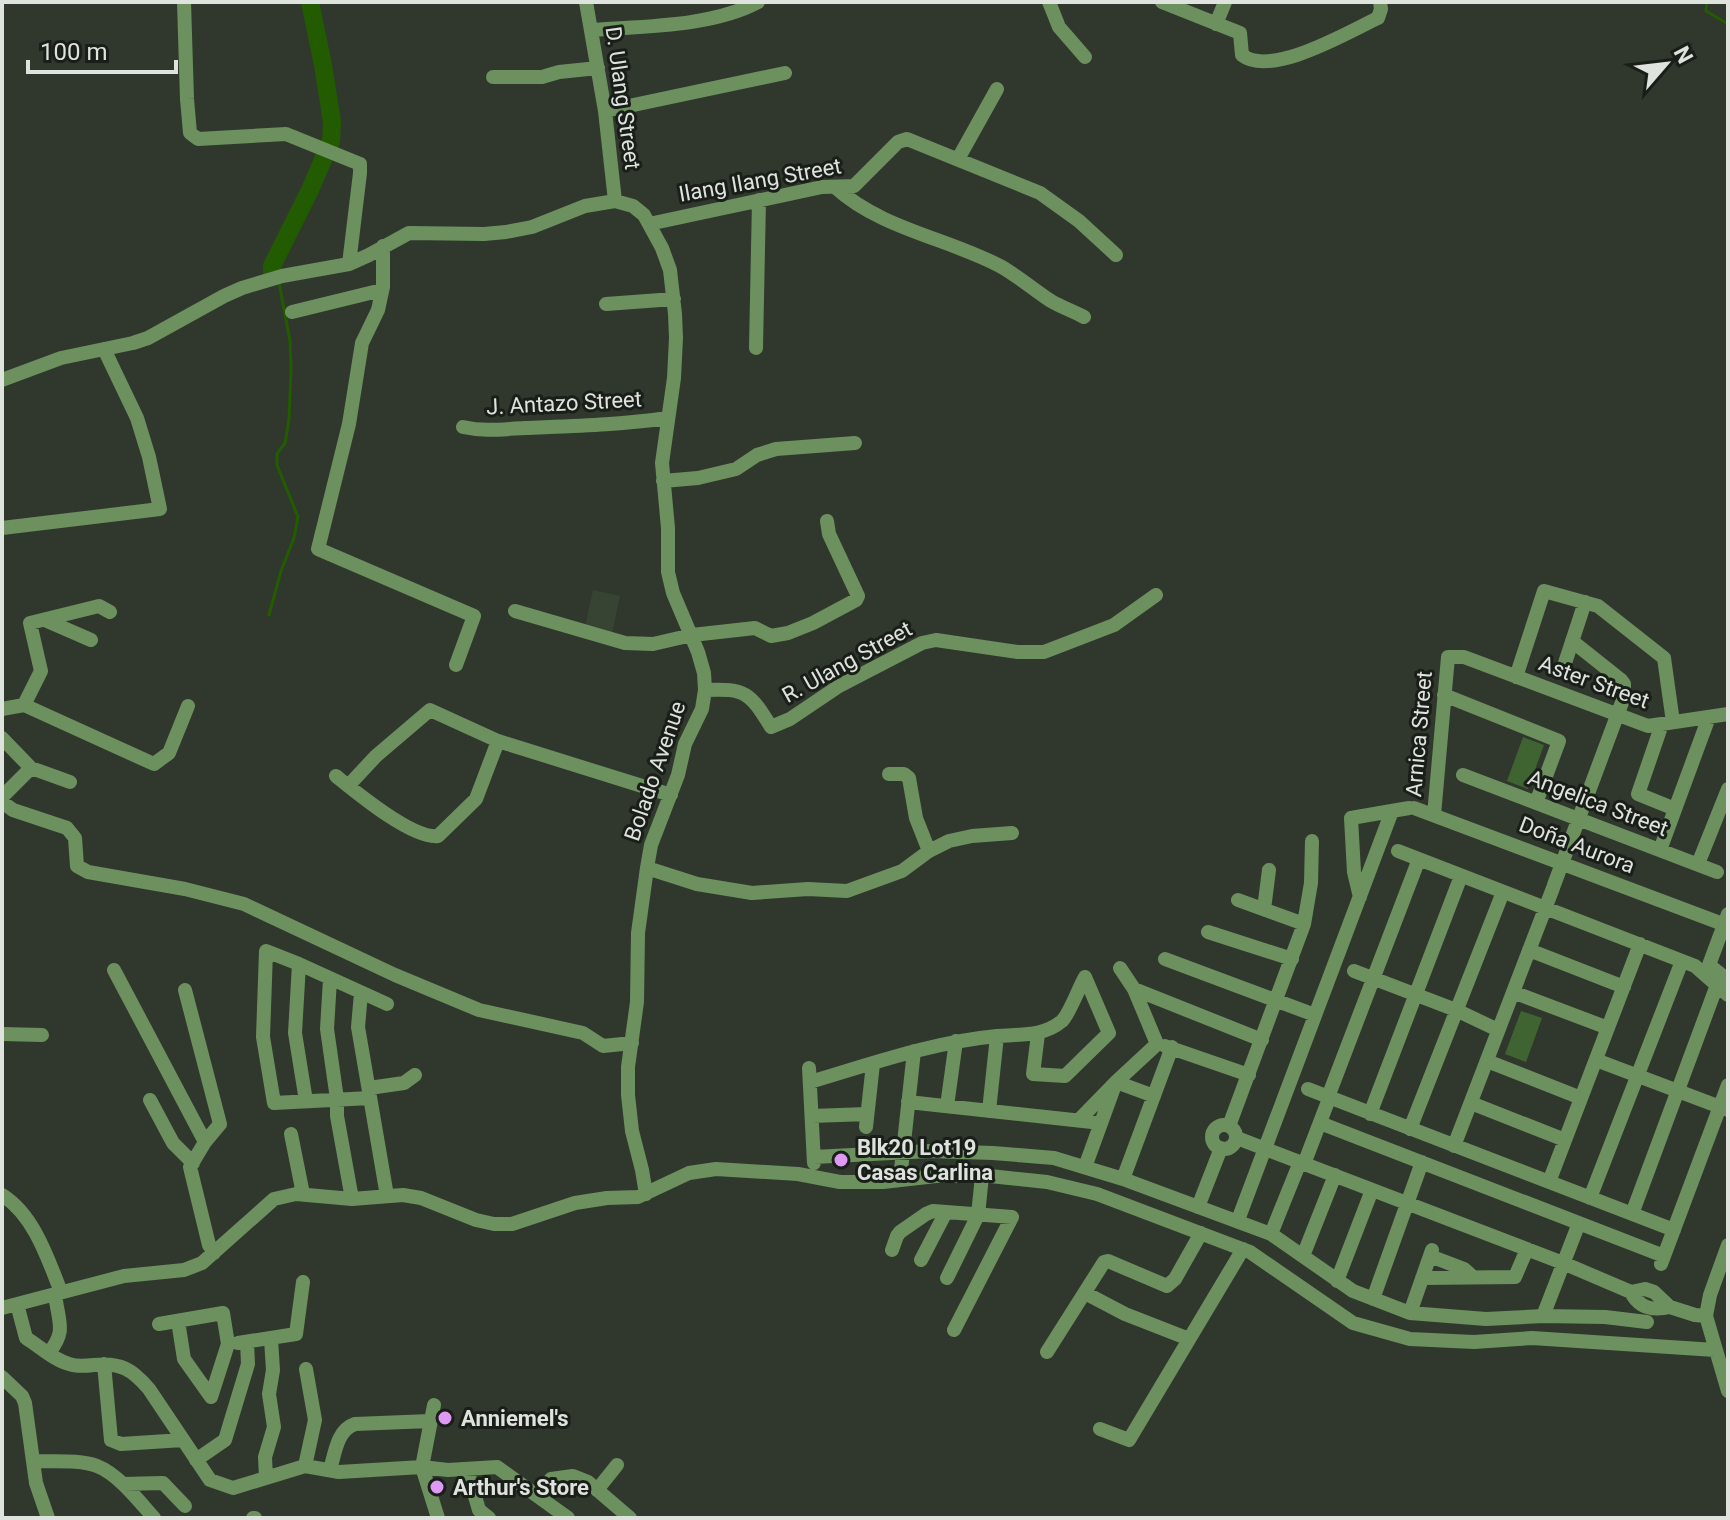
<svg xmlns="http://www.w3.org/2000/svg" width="1730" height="1520" font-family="Roboto,sans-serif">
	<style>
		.built { fill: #374333 }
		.green { fill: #3f6331 }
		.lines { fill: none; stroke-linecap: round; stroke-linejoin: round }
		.stream { stroke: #235b00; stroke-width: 3 }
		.river { stroke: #235b00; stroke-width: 18 }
		.minor { stroke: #6c915f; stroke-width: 14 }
		.poi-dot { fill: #dd99f3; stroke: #1a1e19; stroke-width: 3 }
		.labels { text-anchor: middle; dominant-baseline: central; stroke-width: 6; stroke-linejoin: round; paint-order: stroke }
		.street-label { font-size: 22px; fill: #dee3dd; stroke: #1a1e19 }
		.poi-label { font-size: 22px; font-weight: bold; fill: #dee3dd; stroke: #1a1e19; text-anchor: start }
	</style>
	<rect width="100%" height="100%" fill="#30382e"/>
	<path class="built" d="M 593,590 L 620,596 L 612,633 L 585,627 Z"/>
	<path class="green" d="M 1523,737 L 1544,745 L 1528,789 L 1507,781 Z
		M 1521,1011 L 1542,1018 L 1526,1062 L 1505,1054 Z"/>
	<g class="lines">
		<path class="stream" d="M 1707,2 L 1706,11 L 1728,24
			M 269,615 L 281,571 L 294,538 L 298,517 L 277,465 L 277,454 L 285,443 L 289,419 L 291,368 L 290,341 L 279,282"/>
		<path class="river" d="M 272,272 L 272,266 L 310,190 L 331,141 L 332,122 L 323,65 L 310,2"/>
		<path class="minor" d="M 184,2 L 187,99 L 190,133 L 198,139 L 286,134 L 360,164 L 360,173 L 349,264
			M 586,2 L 605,111 L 615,201
			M 1049,2 L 1059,27 L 1085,57
			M 1162,2 L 1240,33 L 1242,55 C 1271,78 1348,32 1378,18 L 1381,9 L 1380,2
			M 1216,24 L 1225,2
			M 591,30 C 643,26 711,27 758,2
			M 493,77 L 542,77 L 559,72 L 598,68
			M 605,111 L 785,73
			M 958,159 L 997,89
			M 835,187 C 881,229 947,238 1000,266 C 1018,276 1034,290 1051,301 C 1061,307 1073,311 1084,317
			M 649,224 L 822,187 L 854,186 L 898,142 L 907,139 L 1040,193 L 1079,221 L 1116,255
			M 383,246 L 383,287 L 378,310 L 362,343 L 349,424 L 318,549 L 474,616 L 456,665
			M 606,304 L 674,299
			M 292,312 L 382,290
			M 756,348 L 759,200
			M 2,380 L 61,358 L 133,343 L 148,338 L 224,296 L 242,288 L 282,276 L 349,264 L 369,255 L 409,233 L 484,234 L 506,232 L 532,227 L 585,206 L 615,201 L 633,206 L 644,215 L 662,248 L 670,270 L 675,314 L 676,338 L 674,378 L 662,463 L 668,528 L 668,572 L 673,593 L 698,652 L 704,673 L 705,690 L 702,709 L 685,744 L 678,775 L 651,845 L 647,868 L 638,933 L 637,1002 L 628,1067 L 628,1095 L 632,1131 L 642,1170 L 646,1194
			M 463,427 C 486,432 502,429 525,428 C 573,426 620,425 667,418
			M 663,481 L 698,478 L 736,469 L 757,455 L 776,449 L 855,443
			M 2,528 L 160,509 L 149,457 L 137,418 L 104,349
			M 515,611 L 625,643 L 653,644 L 692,635 L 755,628 L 771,636 L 788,633 L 813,623 L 856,600 L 858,596 L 829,534 L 827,521
			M 45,620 L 91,640
			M 1565,663 L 1585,602
			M 1516,677 L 1544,591 L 1598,606 L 1664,658 L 1673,722
			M 705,690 C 746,688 750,693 771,727 L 790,719 L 839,686 L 922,643 L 936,640 L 1018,652 L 1044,652 L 1114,625 L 1156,595
			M 1444,695 L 1559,741 L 1536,803
			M 24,705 L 41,671 L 30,623 L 99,606 L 110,612
			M 2,709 L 24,705 L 154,764 L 169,753 L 188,706
			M 1662,724 L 1638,794 L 1675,809
			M 2,738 L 31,768 L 70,782
			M 889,774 L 904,774 L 909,778 L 916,818 L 929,851
			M 1463,775 L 1717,872
			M 336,776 C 357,793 412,839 438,836 L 476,799 L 498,741
			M 348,786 L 376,756 L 430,710 L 498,741 L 671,795
			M 2,797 L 31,768
			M 2,802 L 13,810 L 67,828 L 75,838 L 77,866 L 88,872 L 185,889 L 244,904 L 395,975 L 479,1010 L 583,1033 L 603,1046 L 632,1043
			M 1414,808 L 1728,926
			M 1434,815 L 1448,657 L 1464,657 L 1648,726 L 1728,714
			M 1660,850 L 1709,717
			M 1398,851 L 1695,966 L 1728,995
			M 1698,864 L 1728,789
			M 647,868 L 697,884 L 752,893 L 808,889 L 847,891 L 902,871 L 929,851 L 949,841 L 972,836 L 1012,833
			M 1554,885 L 1624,697 L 1624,684 L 1621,680 L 1572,641
			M 1360,897 L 1354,872 L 1351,818 L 1409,808
			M 1238,900 L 1304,924
			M 1264,909 L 1269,870
			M 1728,914 L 1709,965 L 1728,980
			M 1208,932 L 1292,959
			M 1529,950 L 1624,987
			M 1165,959 L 1315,1015
			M 299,964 L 295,1033 L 306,1101
			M 1120,968 L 1134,989 L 1157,1044
			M 114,970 L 205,1142
			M 1354,971 L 1456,1010 L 1498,1030
			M 330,979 L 327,1029 L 337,1099 L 337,1116 L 352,1199
			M 1134,989 L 1262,1040
			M 185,990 L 220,1124 L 205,1142 L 190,1167 L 209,1245 L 214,1253
			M 1513,992 L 1608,1028
			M 361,993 L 358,1027 L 387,1196
			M 2,1034 L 42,1035
			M 1038,1034 L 1033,1074 L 1065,1076 L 1109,1033 L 1085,977
			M 1165,1046 L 1249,1075
			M 1596,1060 L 1728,1110
			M 1487,1061 L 1581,1098
			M 809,1068 L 814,1163
			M 810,1082 C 871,1064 933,1042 997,1036 C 1020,1034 1043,1037 1062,1021 C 1070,1013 1079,987 1085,977
			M 369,1088 L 404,1083 L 415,1075
			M 1308,1089 L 1674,1230
			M 1328,1097 L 1419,859
			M 370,1098 L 274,1103 L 263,1037 L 266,951 L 299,964 L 387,1004
			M 150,1100 L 173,1143 L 193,1163
			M 908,1102 L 1101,1123
			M 1471,1103 L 1565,1140
			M 947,1106 L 956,1041
			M 989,1111 L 997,1036
			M 1370,1114 L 1461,876
			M 812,1116 L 867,1114
			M 1080,1119 L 1116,1082 L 1157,1044
			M 1320,1123 L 1664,1256
			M1212 1137a12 12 0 1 1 24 0a12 12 0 1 1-24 0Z
			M 1229,1126 L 1304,924 L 1311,883 L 1312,841
			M 866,1127 L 873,1064
			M 1410,1129 L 1503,892
			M 291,1134 L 303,1194
			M 1237,1138 L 1563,1263 L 1631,1292 L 1645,1289 L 1654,1292 L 1670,1307 L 1695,1315 L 1706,1316
			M 1454,1146 L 1553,888
			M 814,1157 L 930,1151 L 993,1153 L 1054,1158 L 1123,1179 L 1271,1234 L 1353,1291 L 1410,1313 L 1486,1319 L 1543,1316 L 1605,1317 L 1647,1322
			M 1304,1164 L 1327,1104
			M 1085,1167 L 1116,1082 L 1154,1096
			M 1123,1179 L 1172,1047
			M 902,1180 L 901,1170 L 914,1051
			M 1549,1182 L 1640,944
			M 2,1195 C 34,1215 48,1259 61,1292
			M 1590,1198 L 1682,961
			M 1198,1207 L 1221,1148
			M 1632,1214 L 1717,985
			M 1238,1220 L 1392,811
			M 1271,1234 L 1300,1162
			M 1728,1245 L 1710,1295 L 1706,1316 L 1728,1391
			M 892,1250 L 897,1236 L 900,1232 L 926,1214 L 933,1211 L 1012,1217 L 954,1330
			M 1303,1256 L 1335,1175
			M 1430,1256 L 1464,1269 L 1473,1277
			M 921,1260 L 946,1212
			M 1661,1264 L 1728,1085
			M 947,1278 L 978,1215 L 982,1176
			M 1422,1278 L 1515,1277 L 1527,1249
			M 1337,1281 L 1372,1190
			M 1631,1292 C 1639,1308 1652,1311 1670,1307
			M 1085,1293 L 1125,1314 L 1189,1339
			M 1373,1299 L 1422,1162
			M 17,1304 L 26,1338 C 39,1346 54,1360 69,1364 C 77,1367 86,1366 94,1365 C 120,1362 132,1369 149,1389 L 210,1480 L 233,1488 L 305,1466 L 339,1472 L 422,1467 L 448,1470 L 497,1467 L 568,1518
			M 2,1308 L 124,1276 L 184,1270 L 202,1263 L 274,1199 L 296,1194 L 352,1199 L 403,1195 L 421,1198 L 476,1220 L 494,1224 L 512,1224 L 575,1203 L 607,1198 L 638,1197 L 689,1173 L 716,1169 L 798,1174 L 840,1182 L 883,1182 L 936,1176 L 990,1176 L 1047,1182 L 1097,1194 L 1250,1252 L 1353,1323 L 1410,1339 L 1474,1342 L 1532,1338 L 1715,1350
			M 1410,1313 L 1432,1250
			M 1543,1316 L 1579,1223
			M 178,1321 L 184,1359 L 211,1397
			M 159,1324 L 223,1313 L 228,1344 L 211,1397
			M 238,1343 L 296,1334 L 303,1282
			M 1047,1352 L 1104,1262 L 1108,1261 L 1167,1286 L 1175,1279 L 1201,1233
			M 49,1353 C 65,1332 60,1326 56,1301
			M 104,1364 L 111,1440 L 121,1444 L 183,1440
			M 2,1377 L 22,1396 L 25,1403 L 36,1483 L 48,1518
			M 434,1405 L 422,1467 L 438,1518
			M 1100,1429 L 1129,1440 L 1243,1249
			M 196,1460 L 225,1440 L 248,1364 L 247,1342
			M 33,1461 C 51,1462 80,1459 97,1466 C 118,1474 139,1501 154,1518
			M 305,1466 L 315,1420 L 306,1369
			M 467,1469 L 479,1510 L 489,1518
			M 330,1470 C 335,1453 337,1430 355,1424 L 430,1421
			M 266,1478 L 265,1457 L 274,1427 L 269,1394 L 273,1370 L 271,1339
			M 123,1484 L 163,1483 L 185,1506
			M 597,1490 L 617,1465
			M 538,1496 L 551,1479 L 573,1476 L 588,1482 L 630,1518
			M 253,1518 L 255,1518"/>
	</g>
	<g class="poi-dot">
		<circle cx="841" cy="1160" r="8"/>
		<circle cx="445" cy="1418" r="8"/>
		<circle cx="437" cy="1487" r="8"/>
	</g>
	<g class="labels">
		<g class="street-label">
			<text transform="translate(623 98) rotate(82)">D. Ulang Street</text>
			<text transform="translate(760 180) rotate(-10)">Ilang Ilang Street</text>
			<text transform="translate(564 403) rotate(-3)">J. Antazo Street</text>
			<text transform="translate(847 662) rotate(-29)">R. Ulang Street</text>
			<text transform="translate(1594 682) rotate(20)">Aster Street</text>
			<text transform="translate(1419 734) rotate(-85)">Arnica Street</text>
			<text transform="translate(655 771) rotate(-71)">Bolado Avenue</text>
			<text transform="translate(1598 803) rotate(21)">Angelica Street</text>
			<text transform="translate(1577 845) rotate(21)">Doña Aurora</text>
		</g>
		<g class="poi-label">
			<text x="857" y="1147">Blk20 Lot19<tspan x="857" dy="25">Casas Carlina</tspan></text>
			<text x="461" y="1418">Anniemel's</text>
			<text x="453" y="1487">Arthur's Store</text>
		</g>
	</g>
	<rect width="1730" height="1520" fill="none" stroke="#dee3dd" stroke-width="8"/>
	<g transform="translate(1666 64) rotate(62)" stroke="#1a1e19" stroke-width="6" paint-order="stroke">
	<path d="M0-6L14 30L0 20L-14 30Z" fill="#dee3dd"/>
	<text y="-12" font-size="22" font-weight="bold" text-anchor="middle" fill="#dee3dd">N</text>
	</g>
	<path d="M28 60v12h148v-12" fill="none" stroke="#dee3dd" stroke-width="4"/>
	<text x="40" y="60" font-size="24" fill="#dee3dd" stroke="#1a1e19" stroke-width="6" paint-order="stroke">100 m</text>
</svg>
